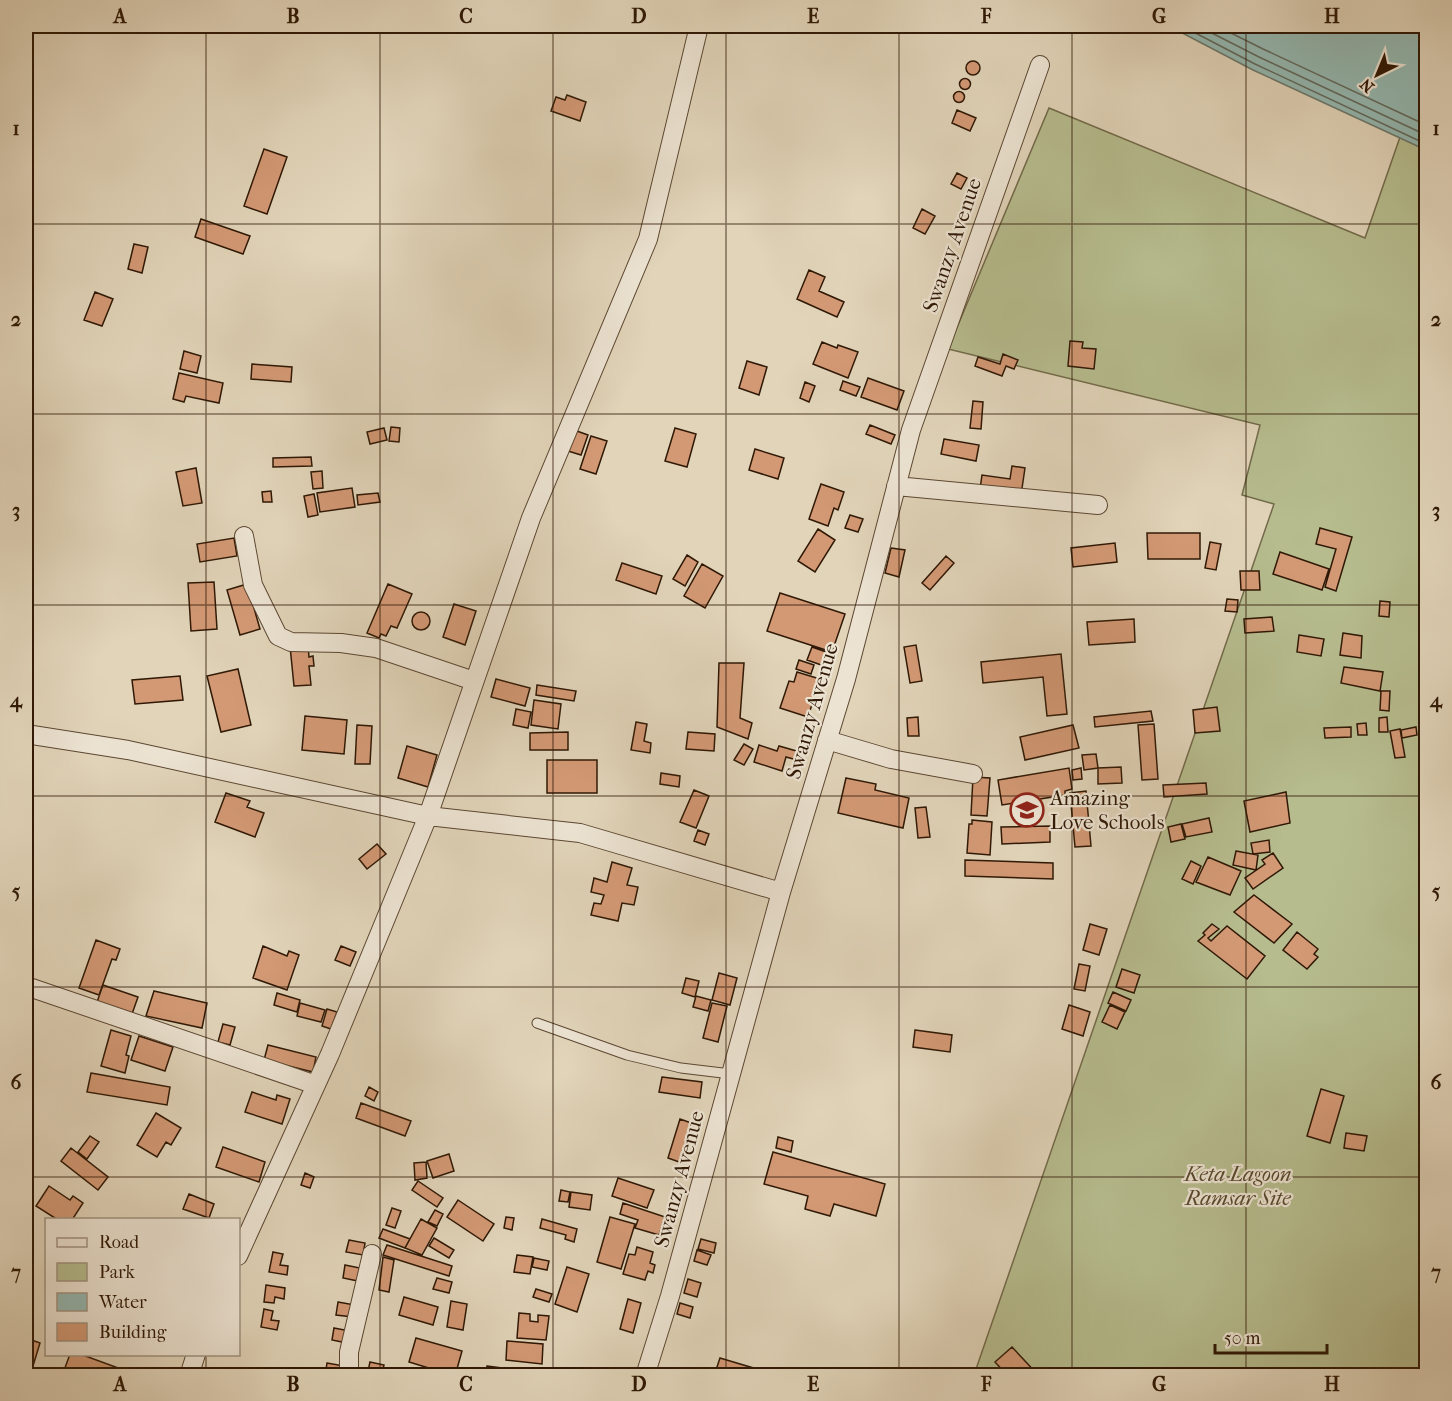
<svg xmlns="http://www.w3.org/2000/svg" width="1452" height="1401" font-family="'IM FELL French Canon',serif">
	<style>
		.green { fill: #b6bc8e; stroke: #726a4a; stroke-width: 1.5 }
		.water { fill: #94b8b1; stroke: #6c786c; stroke-width: 1.5 }
		.lines { fill: none; stroke-linecap: round; stroke-linejoin: round }
		.shore { stroke: #62685b; stroke-width: 1.5 }
		.building { fill: #d39975; stroke: #2f1805; stroke-width: 1.5 }
		.lane-casing { stroke: #5c4732; stroke-width: 11 }
		.street-casing { stroke: #5c4732; stroke-width: 20 }
		.lane { stroke: #ece3d2; stroke-width: 9 }
		.street { stroke: #ece3d2; stroke-width: 18 }
		.grid { fill: none; stroke: #2f1805; stroke-width: 1.5; stroke-opacity: 0.55 }
		.labels { text-anchor: middle; dominant-baseline: central; stroke-width: 4.5; stroke-linejoin: round; paint-order: stroke }
		.street-label { font-size: 21px; fill: #2f1805; stroke: #ece3d2 }
		.poi-label { font-size: 21px; fill: #2f1805; stroke: #ece3d2; text-anchor: start }
		.park-label { font-size: 21px; font-style: italic; fill: #58492e; stroke: #ece3d2 }
		.neatline { fill: none; stroke: #2f1805; stroke-width: 2 }
		.grid-label { font-size: 20px; text-anchor: middle; font-weight: bold; fill: #2f1805 }
	</style>
	<rect width="100%" height="100%" fill="#e1d4b9"/>
	<filter id="stains"><feTurbulence type="fractalNoise" baseFrequency=".00333" numOctaves="4"/><feColorMatrix values="0 0 0 0 .2 0 0 0 0 .09 0 0 0 0 .02 0 0 0 .5 -.17"/></filter>
	<radialGradient id="worn" r=".72"><stop offset=".6" stop-color="#630" stop-opacity="0"/><stop offset="1" stop-color="#630" stop-opacity=".3"/></radialGradient>
	<path class="green" d="M 1049,108 L 1365,238 L 1400,137 L 1426,150 L 1426,1375 L 974,1375 L 1274,504 L 1242,495 L 1260,425 L 948,349 Z"/>
	<path class="water" d="M 1169,26 L 1426,26 L 1426,150 L 1253,70 Z"/>
	<g class="lines">
		<path class="shore" d="M 1182,26 L 1255,64 L 1426,144
			M 1198,26 L 1259,57 L 1426,135
			M 1217,26 L 1263,49 L 1426,125"/>
	</g>
	<path class="building" d="M966 68a7 7 0 1 1 14 0a7 7 0 1 1-14 0Z
		M959.5 84a5.5 5.5 0 1 1 11 0a5.5 5.5 0 1 1-11 0Z
		M953.5 97a5.5 5.5 0 1 1 11 0a5.5 5.5 0 1 1-11 0Z
		M 567,95 L 586,102 L 580,121 L 551,111 L 556,97 L 565,100 Z
		M 957,110 L 976,118 L 970,131 L 952,123 Z
		M 264,149 L 287,157 L 267,214 L 244,206 Z
		M 957,173 L 967,178 L 961,189 L 951,184 Z
		M 922,209 L 935,216 L 925,234 L 913,228 Z
		M 201,219 L 250,236 L 243,254 L 195,237 Z
		M 134,244 L 148,247 L 142,273 L 128,269 Z
		M 809,270 L 825,277 L 819,291 L 844,302 L 837,317 L 797,299 Z
		M 95,292 L 113,299 L 102,326 L 84,320 Z
		M 1070,341 L 1083,342 L 1082,348 L 1096,349 L 1094,369 L 1068,366 Z
		M 822,342 L 837,348 L 838,345 L 858,352 L 848,378 L 813,364 Z
		M 184,351 L 201,356 L 197,373 L 180,369 Z
		M 1003,354 L 1018,360 L 1014,369 L 1006,366 L 1002,376 L 975,366 L 978,357 L 1000,364 Z
		M 747,361 L 767,367 L 759,395 L 739,388 Z
		M 252,364 L 292,367 L 291,382 L 251,379 Z
		M 179,373 L 223,383 L 219,403 L 186,396 L 184,402 L 173,399 Z
		M 868,378 L 904,391 L 897,410 L 861,397 Z
		M 843,381 L 860,387 L 856,396 L 840,390 Z
		M 805,382 L 815,386 L 809,402 L 800,398 Z
		M 973,401 L 983,402 L 981,429 L 970,428 Z
		M 870,425 L 895,435 L 891,444 L 866,434 Z
		M 391,427 L 400,428 L 399,442 L 389,441 Z
		M 384,428 L 387,440 L 370,444 L 367,432 Z
		M 675,428 L 696,434 L 687,467 L 665,461 Z
		M 574,430 L 588,435 L 581,455 L 568,451 Z
		M 591,436 L 607,441 L 596,474 L 580,469 Z
		M 944,439 L 979,445 L 976,461 L 941,454 Z
		M 755,449 L 784,458 L 778,479 L 749,470 Z
		M 311,457 L 312,466 L 273,467 L 273,458 Z
		M 1012,466 L 1025,468 L 1021,495 L 980,489 L 982,475 L 1010,479 Z
		M 196,468 L 202,503 L 183,506 L 176,472 Z
		M 322,471 L 323,488 L 313,489 L 311,472 Z
		M 821,484 L 844,492 L 838,510 L 834,508 L 828,526 L 809,519 Z
		M 352,488 L 355,507 L 320,512 L 317,493 Z
		M 271,491 L 272,502 L 263,502 L 262,492 Z
		M 378,493 L 380,502 L 358,505 L 357,495 Z
		M 314,494 L 318,515 L 308,517 L 304,496 Z
		M 850,515 L 863,519 L 858,532 L 845,528 Z
		M 1320,528 L 1352,537 L 1336,591 L 1325,587 L 1336,549 L 1316,544 Z
		M 818,529 L 835,540 L 815,572 L 798,561 Z
		M 1147,533 L 1200,533 L 1200,559 L 1148,559 Z
		M 234,538 L 237,556 L 200,562 L 197,544 Z
		M 1210,542 L 1221,544 L 1216,570 L 1205,568 Z
		M 1115,543 L 1117,562 L 1073,567 L 1071,548 Z
		M 891,548 L 905,550 L 899,577 L 885,573 Z
		M 1280,552 L 1329,569 L 1322,590 L 1273,574 Z
		M 687,555 L 698,562 L 685,586 L 673,579 Z
		M 946,556 L 954,563 L 930,590 L 922,583 Z
		M 622,563 L 662,576 L 656,594 L 616,580 Z
		M 702,564 L 723,576 L 705,608 L 684,596 Z
		M 1240,571 L 1259,571 L 1260,590 L 1241,590 Z
		M 214,582 L 217,629 L 191,631 L 188,583 Z
		M 247,584 L 260,629 L 240,635 L 227,590 Z
		M 388,584 L 412,594 L 397,628 L 391,626 L 386,636 L 381,634 L 379,638 L 367,633 Z
		M 780,593 L 845,614 L 832,652 L 767,631 Z
		M 1227,599 L 1238,600 L 1237,612 L 1225,611 Z
		M 1380,601 L 1390,602 L 1389,617 L 1379,616 Z
		M 454,604 L 476,611 L 465,645 L 443,637 Z
		M412 621a9 9 0 1 1 18 0a9 9 0 1 1-18 0Z
		M 1272,617 L 1274,631 L 1245,633 L 1244,619 Z
		M 1134,619 L 1135,642 L 1089,645 L 1087,622 Z
		M 1343,633 L 1362,636 L 1361,658 L 1340,655 Z
		M 1299,635 L 1324,639 L 1321,656 L 1297,652 Z
		M 308,645 L 309,657 L 313,656 L 314,666 L 309,666 L 311,685 L 294,686 L 290,646 Z
		M 916,645 L 922,681 L 910,683 L 904,647 Z
		M 812,647 L 832,654 L 827,667 L 807,660 Z
		M 1061,654 L 1067,714 L 1047,716 L 1043,677 L 983,683 L 981,662 Z
		M 799,660 L 814,665 L 811,674 L 796,669 Z
		M 719,663 L 744,663 L 740,718 L 752,723 L 748,739 L 717,727 Z
		M 1344,667 L 1383,672 L 1380,691 L 1341,683 Z
		M 238,669 L 251,725 L 221,732 L 207,676 Z
		M 797,672 L 820,679 L 808,717 L 780,708 L 789,681 L 794,682 Z
		M 180,676 L 183,700 L 135,704 L 132,680 Z
		M 496,679 L 530,688 L 525,706 L 491,697 Z
		M 537,685 L 576,691 L 574,701 L 536,695 Z
		M 1381,691 L 1390,691 L 1389,711 L 1380,710 Z
		M 534,700 L 561,704 L 558,729 L 531,725 Z
		M 1217,707 L 1220,731 L 1195,733 L 1193,710 Z
		M 516,709 L 531,712 L 528,728 L 513,725 Z
		M 1151,711 L 1153,721 L 1095,727 L 1094,717 Z
		M 305,716 L 347,720 L 344,754 L 302,750 Z
		M 918,717 L 919,736 L 908,736 L 907,718 Z
		M 1387,717 L 1388,732 L 1379,732 L 1379,718 Z
		M 636,722 L 647,724 L 644,741 L 651,743 L 650,753 L 631,750 Z
		M 1366,723 L 1367,735 L 1358,735 L 1357,724 Z
		M 1154,724 L 1158,779 L 1142,780 L 1138,725 Z
		M 357,725 L 372,726 L 370,764 L 355,764 Z
		M 1073,725 L 1079,748 L 1025,760 L 1020,737 Z
		M 1351,727 L 1351,737 L 1325,738 L 1324,728 Z
		M 1416,727 L 1417,735 L 1402,738 L 1401,730 Z
		M 1400,729 L 1405,757 L 1395,758 L 1390,731 Z
		M 568,732 L 568,750 L 530,750 L 530,733 Z
		M 688,732 L 715,734 L 714,751 L 686,749 Z
		M 744,744 L 753,749 L 744,765 L 734,760 Z
		M 759,745 L 777,751 L 779,746 L 800,752 L 797,760 L 786,757 L 782,771 L 754,762 Z
		M 407,746 L 437,755 L 428,787 L 398,778 Z
		M 1096,754 L 1098,768 L 1084,770 L 1082,755 Z
		M 547,760 L 597,760 L 597,793 L 547,793 Z
		M 1121,767 L 1122,783 L 1098,784 L 1098,768 Z
		M 1069,768 L 1072,789 L 1065,791 L 1065,795 L 1002,805 L 998,780 Z
		M 1081,768 L 1082,779 L 1073,780 L 1072,770 Z
		M 661,773 L 680,776 L 679,787 L 660,784 Z
		M 973,777 L 990,778 L 987,816 L 971,815 Z
		M 846,778 L 876,784 L 875,790 L 909,798 L 903,828 L 838,813 Z
		M 1206,783 L 1207,794 L 1164,797 L 1163,785 Z
		M 694,790 L 709,796 L 696,828 L 680,822 Z
		M 1086,791 L 1091,846 L 1075,847 L 1070,793 Z
		M 1286,792 L 1290,823 L 1250,832 L 1244,801 Z
		M 226,793 L 250,801 L 247,807 L 264,813 L 255,837 L 215,822 Z
		M 926,807 L 930,837 L 918,838 L 915,808 Z
		M 1209,818 L 1212,832 L 1186,837 L 1182,824 Z
		M 972,820 L 992,822 L 990,855 L 967,853 L 969,824 L 972,824 Z
		M 1181,824 L 1185,839 L 1171,842 L 1168,827 Z
		M 1050,826 L 1050,842 L 1002,844 L 1001,827 Z
		M 698,830 L 709,834 L 705,845 L 694,841 Z
		M 1269,840 L 1270,852 L 1253,854 L 1251,843 Z
		M 377,844 L 386,854 L 367,869 L 359,859 Z
		M 1236,851 L 1258,855 L 1256,870 L 1233,865 Z
		M 1273,853 L 1283,868 L 1253,889 L 1245,878 L 1265,864 L 1262,860 Z
		M 1208,857 L 1241,871 L 1230,895 L 1196,882 Z
		M 965,860 L 1053,863 L 1053,879 L 965,876 Z
		M 1191,861 L 1201,866 L 1193,884 L 1182,879 Z
		M 612,862 L 632,868 L 627,885 L 638,887 L 634,905 L 622,903 L 618,921 L 591,915 L 594,903 L 601,904 L 604,895 L 591,892 L 594,878 L 607,882 Z
		M 1254,895 L 1292,924 L 1274,943 L 1234,912 Z
		M 1090,924 L 1107,929 L 1099,955 L 1083,950 Z
		M 1212,924 L 1219,929 L 1208,938 L 1211,941 L 1227,926 L 1265,956 L 1247,979 L 1198,941 L 1205,935 L 1203,933 Z
		M 1297,932 L 1318,949 L 1314,954 L 1318,957 L 1307,969 L 1283,950 Z
		M 96,940 L 120,949 L 116,960 L 112,959 L 99,995 L 79,988 Z
		M 263,946 L 287,956 L 289,951 L 299,955 L 287,990 L 253,978 Z
		M 341,946 L 356,952 L 350,966 L 335,960 Z
		M 1079,964 L 1090,966 L 1085,991 L 1074,989 Z
		M 1122,969 L 1140,975 L 1134,993 L 1116,987 Z
		M 719,973 L 737,978 L 730,1005 L 712,1000 Z
		M 686,978 L 699,981 L 695,997 L 682,993 Z
		M 103,985 L 138,997 L 132,1014 L 97,1002 Z
		M 154,991 L 207,1003 L 202,1028 L 146,1016 Z
		M 1113,992 L 1131,1000 L 1126,1011 L 1108,1003 Z
		M 277,993 L 300,1000 L 297,1012 L 274,1005 Z
		M 696,996 L 711,1000 L 708,1011 L 693,1007 Z
		M 300,1003 L 325,1010 L 321,1022 L 297,1016 Z
		M 712,1003 L 727,1006 L 718,1042 L 703,1038 Z
		M 1069,1005 L 1090,1012 L 1083,1036 L 1062,1029 Z
		M 1110,1005 L 1125,1012 L 1117,1029 L 1102,1022 Z
		M 327,1009 L 337,1012 L 331,1029 L 322,1026 Z
		M 223,1024 L 235,1027 L 230,1045 L 218,1042 Z
		M 111,1030 L 131,1036 L 126,1055 L 129,1056 L 125,1073 L 101,1066 Z
		M 915,1030 L 952,1035 L 950,1052 L 913,1047 Z
		M 139,1036 L 173,1047 L 165,1071 L 131,1060 Z
		M 268,1045 L 316,1057 L 313,1072 L 264,1060 Z
		M 91,1073 L 170,1087 L 167,1105 L 87,1092 Z
		M 662,1077 L 702,1082 L 700,1098 L 659,1092 Z
		M 369,1087 L 378,1092 L 374,1101 L 365,1096 Z
		M 1321,1089 L 1344,1096 L 1330,1143 L 1307,1136 Z
		M 252,1092 L 276,1100 L 277,1095 L 290,1099 L 282,1124 L 245,1112 Z
		M 361,1103 L 411,1121 L 405,1136 L 356,1118 Z
		M 156,1113 L 181,1128 L 171,1145 L 166,1142 L 157,1157 L 137,1145 Z
		M 680,1119 L 694,1124 L 682,1163 L 668,1158 Z
		M 1346,1133 L 1367,1136 L 1364,1151 L 1344,1148 Z
		M 90,1136 L 99,1142 L 87,1159 L 78,1152 Z
		M 778,1137 L 793,1141 L 791,1152 L 776,1148 Z
		M 223,1147 L 265,1162 L 259,1182 L 216,1167 Z
		M 71,1148 L 108,1177 L 98,1190 L 61,1161 Z
		M 773,1152 L 885,1184 L 876,1216 L 834,1204 L 830,1216 L 805,1209 L 808,1196 L 764,1184 Z
		M 449,1154 L 454,1171 L 433,1178 L 427,1161 Z
		M 426,1162 L 427,1178 L 415,1180 L 414,1163 Z
		M 305,1173 L 314,1177 L 310,1188 L 301,1185 Z
		M 618,1178 L 654,1190 L 647,1208 L 612,1196 Z
		M 418,1181 L 443,1198 L 437,1207 L 412,1190 Z
		M 49,1186 L 70,1200 L 73,1196 L 83,1203 L 72,1220 L 58,1220 L 36,1206 Z
		M 561,1190 L 570,1192 L 568,1202 L 559,1201 Z
		M 571,1192 L 592,1195 L 590,1210 L 569,1207 Z
		M 189,1194 L 214,1204 L 209,1218 L 183,1209 Z
		M 458,1200 L 494,1224 L 483,1241 L 447,1217 Z
		M 623,1203 L 665,1217 L 659,1235 L 635,1228 L 638,1220 L 620,1214 Z
		M 392,1208 L 401,1211 L 395,1228 L 386,1225 Z
		M 435,1210 L 443,1214 L 437,1226 L 428,1222 Z
		M 506,1217 L 514,1218 L 512,1230 L 504,1228 Z
		M 610,1217 L 635,1224 L 621,1269 L 597,1262 Z
		M 421,1219 L 437,1228 L 422,1255 L 405,1248 Z
		M 542,1219 L 577,1229 L 574,1242 L 565,1239 L 566,1235 L 540,1228 Z
		M 383,1229 L 410,1239 L 405,1248 L 379,1238 Z
		M 434,1238 L 454,1250 L 449,1258 L 429,1246 Z
		M 701,1239 L 716,1243 L 714,1253 L 698,1249 Z
		M 349,1240 L 365,1243 L 363,1255 L 346,1252 Z
		M 387,1245 L 452,1266 L 449,1276 L 383,1255 Z
		M 637,1247 L 653,1252 L 650,1263 L 655,1265 L 653,1273 L 648,1271 L 645,1280 L 623,1274 L 629,1254 L 635,1255 Z
		M 697,1250 L 711,1255 L 707,1265 L 694,1261 Z
		M 273,1252 L 283,1254 L 280,1265 L 288,1266 L 287,1275 L 269,1272 Z
		M 517,1255 L 533,1257 L 530,1274 L 514,1272 Z
		M 383,1257 L 394,1260 L 389,1292 L 379,1290 Z
		M 534,1258 L 549,1261 L 547,1270 L 532,1267 Z
		M 345,1265 L 360,1268 L 358,1281 L 343,1278 Z
		M 567,1267 L 589,1274 L 577,1312 L 555,1304 Z
		M 437,1278 L 452,1282 L 449,1293 L 433,1289 Z
		M 688,1279 L 701,1283 L 697,1297 L 684,1293 Z
		M 266,1285 L 285,1288 L 284,1299 L 275,1297 L 274,1303 L 264,1302 Z
		M 536,1289 L 552,1294 L 549,1302 L 533,1297 Z
		M 404,1297 L 438,1307 L 433,1325 L 399,1315 Z
		M 628,1299 L 641,1303 L 633,1333 L 620,1329 Z
		M 451,1301 L 467,1304 L 463,1330 L 447,1327 Z
		M 338,1302 L 355,1305 L 353,1317 L 336,1315 Z
		M 680,1303 L 693,1307 L 690,1318 L 677,1314 Z
		M 264,1309 L 273,1311 L 271,1320 L 279,1321 L 277,1330 L 261,1327 Z
		M 519,1313 L 530,1314 L 530,1321 L 538,1322 L 538,1315 L 549,1316 L 546,1340 L 517,1338 Z
		M 334,1328 L 350,1331 L 347,1343 L 332,1340 Z
		M 26,1338 L 40,1343 L 33,1366 L 26,1364 Z
		M 416,1338 L 462,1351 L 455,1376 L 409,1362 Z
		M 507,1341 L 543,1344 L 542,1364 L 506,1360 Z
		M 1012,1347 L 1039,1376 L 1008,1376 L 995,1362 Z
		M 70,1354 L 80,1354 L 140,1376 L 62,1376 Z
		M 720,1358 L 767,1372 L 766,1376 L 733,1376 L 716,1370 Z
		M 370,1362 L 384,1365 L 381,1376 L 367,1376 Z
		M 327,1363 L 344,1366 L 342,1376 L 325,1376 Z
		M 487,1366 L 509,1369 L 508,1376 L 486,1376 Z"/>
	<g class="lines">
		<defs>
			<path id="lane" d="M 537,1023 L 627,1055 L 681,1068 L 731,1074"/>
			<path id="street" d="M 896,486 L 1098,505
				M 244,536 L 253,585 L 278,636 L 291,642 L 341,643 L 376,648 L 474,681
				M 26,734 L 128,750 L 428,816 L 580,833 L 781,892
				M 827,740 L 891,759 L 973,774
				M 26,986 L 316,1085
				M 238,1256 L 330,1054 L 428,816 L 531,518 L 648,239 L 699,26
				M 189,1376 L 196,1354
				M 349,1376 L 349,1352 L 372,1254
				M 645,1376 L 670,1296 L 781,892 L 846,679 L 911,430 L 1040,65"/>
		</defs>
		<use href="#lane" class="lane-casing"/>
		<use href="#street" class="street-casing"/>
		<use href="#lane" class="lane"/>
		<use href="#street" class="street"/>
	</g>
	<path class="grid" d="M 206,26 L 206,1220M 380,26 L 380,1376M 553,26 L 553,1376M 726,26 L 726,1376M 899,26 L 899,1376M 1072,26 L 1072,1376M 1246,26 L 1246,1376M 26,224 L 1426,224M 26,414 L 1426,414M 26,605 L 1426,605M 26,796 L 1426,796M 26,987 L 1426,987M 26,1177 L 1426,1177M 206,1354 L 206,1376"/>
	<defs>
		<symbol id="school-ring" viewBox="-11 -11 22 22"><circle r="9.5" fill="#ece3d2" stroke="#8f2418" stroke-width="1.5"/><path d="M0-5L7-2L0 1L-7-2ZM-4 1L0 2.5L4 1V4Q0 6-4 4Z" fill="#8f2418"/></symbol>
	</defs>
	<g fill-rule="evenodd">
		<use href="#school-ring" x="1008" y="791" width="38" height="38"/>
	</g>
	<g class="labels">
		<g class="street-label">
			<text transform="translate(952 245) rotate(-71)">Swanzy Avenue</text>
			<text transform="translate(812 711) rotate(-74)">Swanzy Avenue</text>
			<text transform="translate(679 1179) rotate(-75)">Swanzy Avenue</text>
		</g>
		<g class="poi-label">
			<text x="1050" y="798">Amazing<tspan x="1050" dy="24">Love Schools</tspan></text>
		</g>
		<g class="park-label">
			<text x="1238" y="1174">Keta Lagoon<tspan x="1238" dy="24">Ramsar Site</tspan></text>
		</g>
	</g>
	<rect width="1452" height="1401" fill="none" stroke="#e1d4b9" stroke-width="66"/>
	<rect x="45" y="1218" width="195" height="138" fill="#ece3d2" stroke="#a09280" stroke-width="1.5"/>
	<rect x="57" y="1238" width="30" height="9" fill="#ece3d2" stroke="#a09280" stroke-width="1.5"/>
	<text x="99" y="1248" font-size="18" fill="#2f1805">Road</text>
	<rect x="57" y="1263" width="30" height="18" fill="#b6bc8e" stroke="#a09280" stroke-width="1.5"/>
	<text x="99" y="1278" font-size="18" fill="#2f1805">Park</text>
	<rect x="57" y="1293" width="30" height="18" fill="#94b8b1" stroke="#a09280" stroke-width="1.5"/>
	<text x="99" y="1308" font-size="18" fill="#2f1805">Water</text>
	<rect x="57" y="1323" width="30" height="18" fill="#d39975" stroke="#a09280" stroke-width="1.5"/>
	<text x="99" y="1338" font-size="18" fill="#2f1805">Building</text>
	<g transform="translate(1377 75) rotate(223)" stroke="#ece3d2" stroke-width="4.5" paint-order="stroke">
	<path d="M0-4.5L10 22L0 15L-10 22Z" fill="#2f1805"/>
	<text y="-9" font-size="16" font-weight="bold" text-anchor="middle" fill="#2f1805">N</text>
	</g>
	<path d="M1215 1344v9h112v-9" fill="none" stroke="#2f1805" stroke-width="3"/>
	<text x="1224" y="1344" font-size="18" fill="#2f1805" stroke="#ece3d2" stroke-width="4.5" paint-order="stroke">50 m</text>
	<rect x="33" y="33" width="1386" height="1335" class="neatline"/>
	<g class="grid-label">
		<text x="120" y="23">A</text>
		<text x="293" y="23">B</text>
		<text x="466" y="23">C</text>
		<text x="639" y="23">D</text>
		<text x="813" y="23">E</text>
		<text x="986" y="23">F</text>
		<text x="1159" y="23">G</text>
		<text x="1332" y="23">H</text>
		<text x="16" y="135">1</text>
		<text x="1436" y="135">1</text>
		<text x="16" y="326">2</text>
		<text x="1436" y="326">2</text>
		<text x="16" y="517">3</text>
		<text x="1436" y="517">3</text>
		<text x="16" y="707">4</text>
		<text x="1436" y="707">4</text>
		<text x="16" y="898">5</text>
		<text x="1436" y="898">5</text>
		<text x="16" y="1089">6</text>
		<text x="1436" y="1089">6</text>
		<text x="16" y="1279">7</text>
		<text x="1436" y="1279">7</text>
		<text x="120" y="1391">A</text>
		<text x="293" y="1391">B</text>
		<text x="466" y="1391">C</text>
		<text x="639" y="1391">D</text>
		<text x="813" y="1391">E</text>
		<text x="986" y="1391">F</text>
		<text x="1159" y="1391">G</text>
		<text x="1332" y="1391">H</text>
	</g>
	<rect width="100%" height="100%" filter="url(#stains)"/>
	<rect width="100%" height="100%" fill="url(#worn)"/>
</svg>
